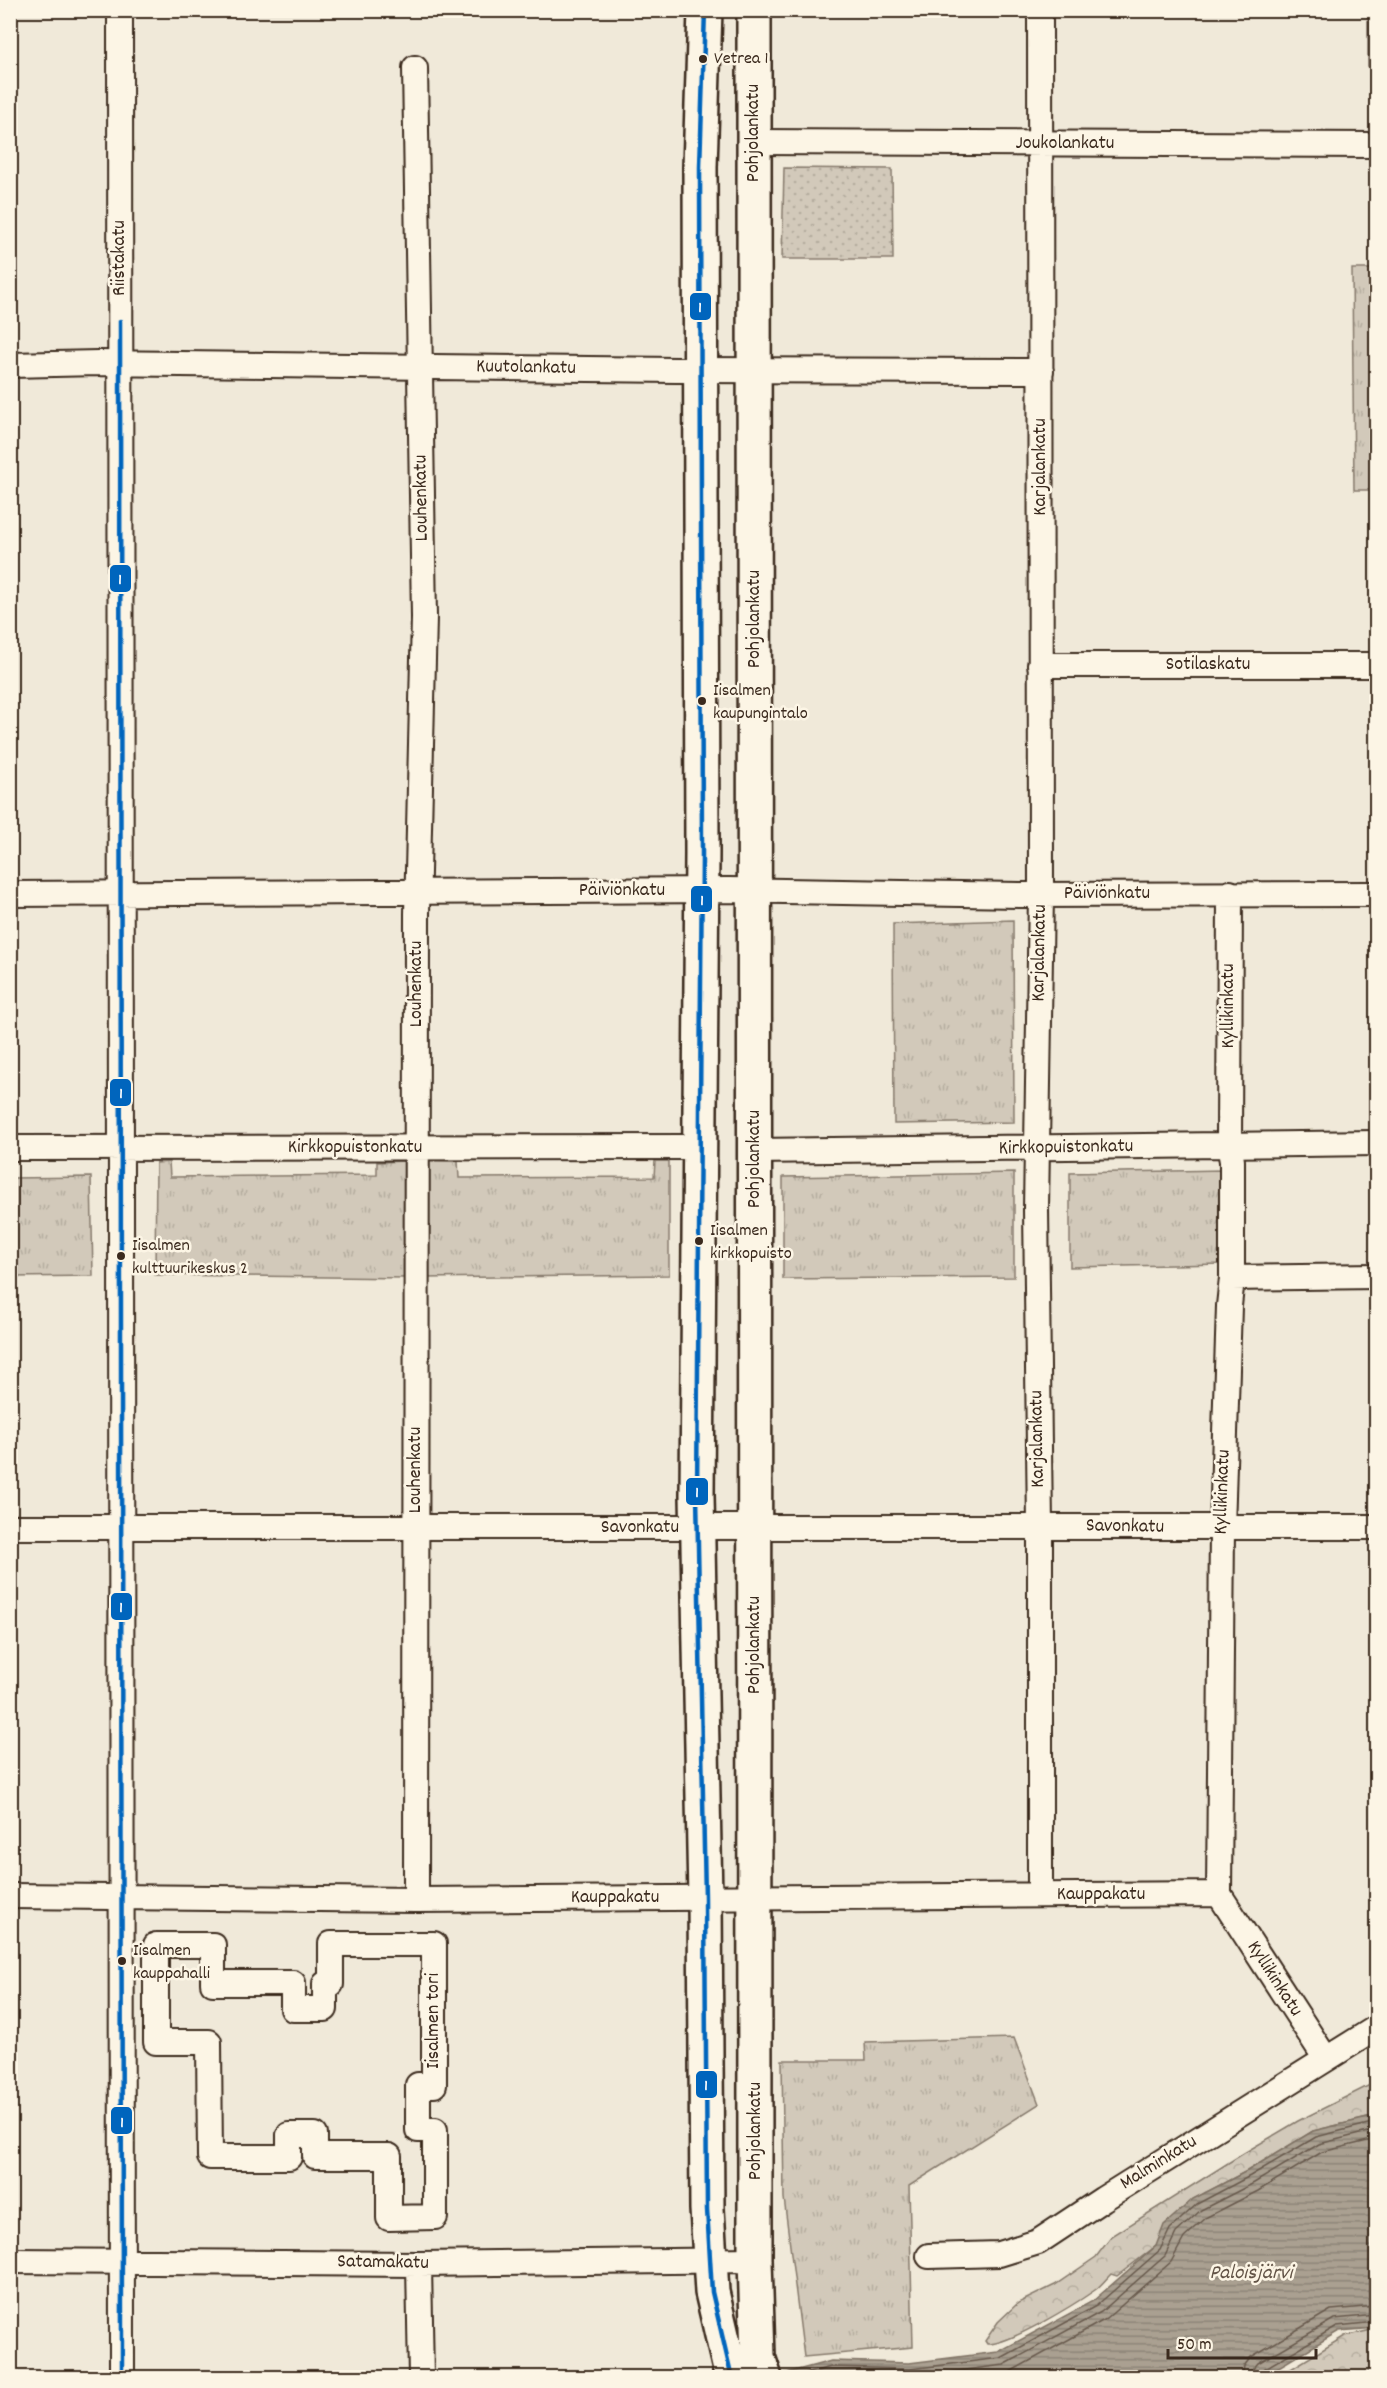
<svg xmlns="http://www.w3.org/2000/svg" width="1387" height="2388" font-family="Dekko,sans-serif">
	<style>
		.grass { fill: url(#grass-dots); stroke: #867a6c; stroke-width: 1.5 }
		.forest { fill: url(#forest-crowns); stroke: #867a6c; stroke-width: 1.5 }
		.park { fill: url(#park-tufts); stroke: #867a6c; stroke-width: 1.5 }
		.pitch { fill: #d2c9ba; stroke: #867a6c; stroke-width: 1.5 }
		.water { fill: url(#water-rules); stroke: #7e7163; stroke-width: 1.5 }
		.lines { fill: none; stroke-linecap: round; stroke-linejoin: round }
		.shore { stroke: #67594c; stroke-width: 1.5 }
		.street-casing { stroke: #3b2a1e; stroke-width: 28 }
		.secondary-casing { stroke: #3b2a1e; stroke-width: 38 }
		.street { stroke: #fcf5e5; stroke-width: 24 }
		.secondary { stroke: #fcf5e5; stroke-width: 33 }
		.bus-1-casing { stroke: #fcf5e5; stroke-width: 9 }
		.bus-1 { stroke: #0065bd; stroke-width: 4.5 }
		.bus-dot { fill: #3b2a1e; stroke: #fcf5e5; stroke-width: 2 }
		.labels { text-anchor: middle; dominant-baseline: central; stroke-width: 5; stroke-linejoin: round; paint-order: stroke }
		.bus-label { font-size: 18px; fill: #3b2a1e; stroke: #fcf5e5; text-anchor: start }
		.street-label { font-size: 20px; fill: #3b2a1e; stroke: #fcf5e5 }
		.water-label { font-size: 21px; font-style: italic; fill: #625346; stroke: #fcf5e5 }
		.line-badge { stroke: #fcf5e5; stroke-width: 2 }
		.badge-label { font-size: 16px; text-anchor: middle; font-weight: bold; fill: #fff }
	</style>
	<defs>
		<pattern id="grass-dots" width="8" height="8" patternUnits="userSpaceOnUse" patternTransform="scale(1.5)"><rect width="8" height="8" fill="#d2c9ba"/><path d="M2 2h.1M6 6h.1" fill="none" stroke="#b5ad9f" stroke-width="1.8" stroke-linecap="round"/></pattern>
		<pattern id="forest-crowns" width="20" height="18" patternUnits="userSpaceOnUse" patternTransform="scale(1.5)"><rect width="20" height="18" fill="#d2c9ba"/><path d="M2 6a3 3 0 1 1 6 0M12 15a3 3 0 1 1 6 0" fill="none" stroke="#b5ad9f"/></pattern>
		<pattern id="park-tufts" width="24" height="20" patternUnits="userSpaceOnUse" patternTransform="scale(1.5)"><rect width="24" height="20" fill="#d2c9ba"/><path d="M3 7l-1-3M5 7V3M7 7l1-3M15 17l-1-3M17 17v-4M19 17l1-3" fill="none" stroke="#b5ad9f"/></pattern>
		<pattern id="water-rules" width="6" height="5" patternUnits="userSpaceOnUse" patternTransform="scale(1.5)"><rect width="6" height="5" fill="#aaa091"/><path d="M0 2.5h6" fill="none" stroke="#8c8376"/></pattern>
	</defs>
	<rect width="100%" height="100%" fill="#f0e9d9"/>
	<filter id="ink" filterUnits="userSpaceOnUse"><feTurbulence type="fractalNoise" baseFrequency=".0167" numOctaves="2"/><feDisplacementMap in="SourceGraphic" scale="12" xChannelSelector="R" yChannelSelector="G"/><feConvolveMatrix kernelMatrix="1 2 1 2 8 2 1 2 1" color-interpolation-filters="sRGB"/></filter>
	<g filter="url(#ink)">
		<path class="grass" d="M 784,168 L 892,169 L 893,259 L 782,259 Z"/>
		<path class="forest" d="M 1376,2082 L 1376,2116 L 1313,2131 L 1247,2171 L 1193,2199 L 1156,2246 L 1117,2276 L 1111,2274 C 1106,2279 1101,2286 1095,2290 C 1075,2304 1009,2345 987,2344 L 985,2341 L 998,2322 L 1018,2303 L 1055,2285 L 1096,2257 L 1112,2236 L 1244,2153 L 1298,2121 Z
			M 1376,2329 L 1376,2374 L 1368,2378 L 1276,2378 L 1345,2336 Z"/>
		<path class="park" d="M 1352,269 L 1376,269 L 1376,490 L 1354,490 Z
			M 1013,920 L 1014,1122 L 894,1124 L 893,924 Z
			M 425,1160 L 458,1161 L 459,1178 L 654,1177 L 655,1161 L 669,1161 L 669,1275 L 424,1278 Z
			M 407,1161 L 406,1278 L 155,1275 L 156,1163 L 169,1162 L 170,1177 L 377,1175 L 377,1162 Z
			M 1223,1170 L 1224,1264 L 1070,1267 L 1070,1173 Z
			M 1014,1173 L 1014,1277 L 783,1279 L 783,1177 Z
			M 91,1177 L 93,1276 L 11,1277 L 11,1178 Z
			M 1014,2038 L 1039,2104 L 909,2186 L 913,2347 L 804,2357 L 784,2198 L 782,2060 L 866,2060 L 865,2042 Z"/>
		<path class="pitch" d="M 1368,11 L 1376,11 L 1376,66 L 1368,66 Z"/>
		<path class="water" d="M 1376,2116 L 1376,2328 L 1339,2331 L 1262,2377 L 768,2378 L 831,2361 L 909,2363 L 998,2352 L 1093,2301 L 1156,2246 L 1164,2225 L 1193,2199 L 1247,2171 L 1313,2131 Z"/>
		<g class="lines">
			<path class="shore" d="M 788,2378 L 831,2367 L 910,2369 L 1001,2358 L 1096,2306 L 1160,2250 L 1170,2229 L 1197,2204 L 1250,2176 L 1316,2137 L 1376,2122
				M 820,2378 L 852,2374 L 910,2377 L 1004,2365 L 1101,2312 L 1165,2256 L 1176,2233 L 1201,2210 L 1254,2183 L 1319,2144 L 1376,2130
				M 979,2378 L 1008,2373 L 1106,2319 L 1171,2262 L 1184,2238 L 1207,2217 L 1258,2191 L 1322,2152 L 1376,2139
				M 1242,2378 L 1244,2366 L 1251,2357 L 1331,2310 L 1376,2306
				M 1251,2378 L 1252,2370 L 1258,2363 L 1334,2319 L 1376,2315
				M 1258,2378 L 1262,2370 L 1337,2326 L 1376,2322"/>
			<defs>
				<path id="street" d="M 120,10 L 122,2378
					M 1040,10 L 1041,894 L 1036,1209 L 1040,1526 L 1040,1895
					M 415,68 L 424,617 L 417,914 L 416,1900
					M 754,142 L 1376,145
					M 10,365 L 98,363 L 676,370 L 1041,371
					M 1040,665 L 1376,665
					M 1230,893 L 1229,1145 L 1232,1161 L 1232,1278 L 1229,1306 L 1222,1528 L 1219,1894 L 1326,2059
					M 10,894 L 729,890 L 1019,895 L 1376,894
					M 10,1148 L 699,1147
					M 755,1151 L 1376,1143
					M 1232,1278 L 1376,1276
					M 10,1527 L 1376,1527
					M 10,1896 L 416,1900 L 1219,1894
					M 331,1944 L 434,1944 L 434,2085 L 418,2085 L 418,2130 L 435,2130 L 435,2217 L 389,2218 L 389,2156 L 315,2156 L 315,2135 L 289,2135 L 289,2157 L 210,2157 L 209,2042 L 156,2042 L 156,1945 L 213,1945 L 213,1983 L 293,1983 L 293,2009 L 325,2009 L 325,1984 L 331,1984 Z
					M 929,2256 L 999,2254 L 1038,2242 L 1103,2199 L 1376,2028
					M 10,2261 L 419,2264 L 755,2260
					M 419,2264 L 421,2378"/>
				<path id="secondary" d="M 705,10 L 700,167 L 702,853 L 697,1495 L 705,1898 L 707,2209 L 712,2292 L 732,2378
					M 754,10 L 755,2260 L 758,2357 L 765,2378"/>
			</defs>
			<use href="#street" class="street-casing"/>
			<use href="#secondary" class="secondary-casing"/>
			<use href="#street" class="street"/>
			<use href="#secondary" class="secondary"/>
			<defs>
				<path id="bus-1" d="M 705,10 L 700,167 L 702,853 L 697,1495 L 705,1898 L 707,2209 L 712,2292 L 732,2378
					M 120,321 L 122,2378"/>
			</defs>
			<use href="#bus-1" class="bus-1-casing"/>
			<use href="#bus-1" class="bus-1"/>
		</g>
	</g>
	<g class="bus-dot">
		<circle cx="703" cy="59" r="5"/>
		<circle cx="702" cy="701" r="5"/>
		<circle cx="699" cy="1241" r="5"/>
		<circle cx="121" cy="1256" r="5"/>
		<circle cx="122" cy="1961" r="5"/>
	</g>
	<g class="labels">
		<g class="bus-label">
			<text x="714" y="59">Vetrea 1</text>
			<text x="713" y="691">Iisalmen<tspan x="713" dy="23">kaupungintalo</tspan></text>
			<text x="710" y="1231">Iisalmen<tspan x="710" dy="23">kirkkopuisto</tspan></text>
			<text x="132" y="1246">Iisalmen<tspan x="132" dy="23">kulttuurikeskus 2</tspan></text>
			<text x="133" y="1951">Iisalmen<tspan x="133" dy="23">kauppahalli</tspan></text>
		</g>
		<g class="street-label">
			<text transform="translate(754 133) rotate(-90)">Pohjolankatu</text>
			<text x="1065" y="144">Joukolankatu</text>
			<text transform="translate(120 258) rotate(-90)">Riistakatu</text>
			<text transform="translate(526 368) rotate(1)">Kuutolankatu</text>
			<text transform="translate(1041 467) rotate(-90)">Karjalankatu</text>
			<text transform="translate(422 498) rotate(-91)">Louhenkatu</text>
			<text transform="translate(755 619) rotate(-90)">Pohjolankatu</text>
			<text x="1208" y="665">Sotilaskatu</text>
			<text x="622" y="891">Päiviönkatu</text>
			<text x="1107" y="894">Päiviönkatu</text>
			<text transform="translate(1040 953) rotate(-89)">Karjalankatu</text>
			<text transform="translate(417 984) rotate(-90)">Louhenkatu</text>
			<text transform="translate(1229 1006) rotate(-90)">Kyllikinkatu</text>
			<text x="355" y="1148">Kirkkopuistonkatu</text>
			<text transform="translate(1066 1148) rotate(-1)">Kirkkopuistonkatu</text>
			<text transform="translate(755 1159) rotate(-90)">Pohjolankatu</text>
			<text transform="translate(1038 1439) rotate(-91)">Karjalankatu</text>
			<text transform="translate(416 1470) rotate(-90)">Louhenkatu</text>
			<text transform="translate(1223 1492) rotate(-88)">Kyllikinkatu</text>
			<text transform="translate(1125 1527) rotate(1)">Savonkatu</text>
			<text x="640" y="1528">Savonkatu</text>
			<text transform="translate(755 1645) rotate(-90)">Pohjolankatu</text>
			<text x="1101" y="1895">Kauppakatu</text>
			<text x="615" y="1898">Kauppakatu</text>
			<text transform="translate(1274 1979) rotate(57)">Kyllikinkatu</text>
			<text transform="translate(434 2021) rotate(-90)">Iisalmen tori</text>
			<text transform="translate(756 2131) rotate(-90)">Pohjolankatu</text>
			<text transform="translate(1159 2163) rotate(-32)">Malminkatu</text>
			<text transform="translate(383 2263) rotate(1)">Satamakatu</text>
		</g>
		<g class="water-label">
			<text x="1251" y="2274">Paloisjärvi</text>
		</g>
	</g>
	<g class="line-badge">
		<rect x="689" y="292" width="23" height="29" rx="6" fill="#0065bd"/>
		<rect x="109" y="564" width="23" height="29" rx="6" fill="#0065bd"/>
		<rect x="690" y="885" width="23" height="28" rx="6" fill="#0065bd"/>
		<rect x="109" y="1078" width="23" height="29" rx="6" fill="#0065bd"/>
		<rect x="685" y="1477" width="24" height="29" rx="6" fill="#0065bd"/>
		<rect x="110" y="1592" width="23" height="29" rx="6" fill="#0065bd"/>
		<rect x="695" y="2070" width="23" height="29" rx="6" fill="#0065bd"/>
		<rect x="110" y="2106" width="23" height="29" rx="6" fill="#0065bd"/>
	</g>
	<g class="badge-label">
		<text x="700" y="312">1</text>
		<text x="120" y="584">1</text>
		<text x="702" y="905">1</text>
		<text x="121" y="1098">1</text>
		<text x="697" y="1497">1</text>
		<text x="121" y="1612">1</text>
		<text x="706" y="2090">1</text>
		<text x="122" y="2127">1</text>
	</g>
	<rect width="1387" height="2388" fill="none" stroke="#fcf5e5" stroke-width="36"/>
	<rect x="18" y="18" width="1351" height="2352" fill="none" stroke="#3b2a1e" stroke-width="2" filter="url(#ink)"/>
	<path d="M1168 2349v9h148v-9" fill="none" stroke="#3b2a1e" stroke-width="3"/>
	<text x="1177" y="2349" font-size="18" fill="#3b2a1e" stroke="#fcf5e5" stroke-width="4.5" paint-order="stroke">50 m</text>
</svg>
